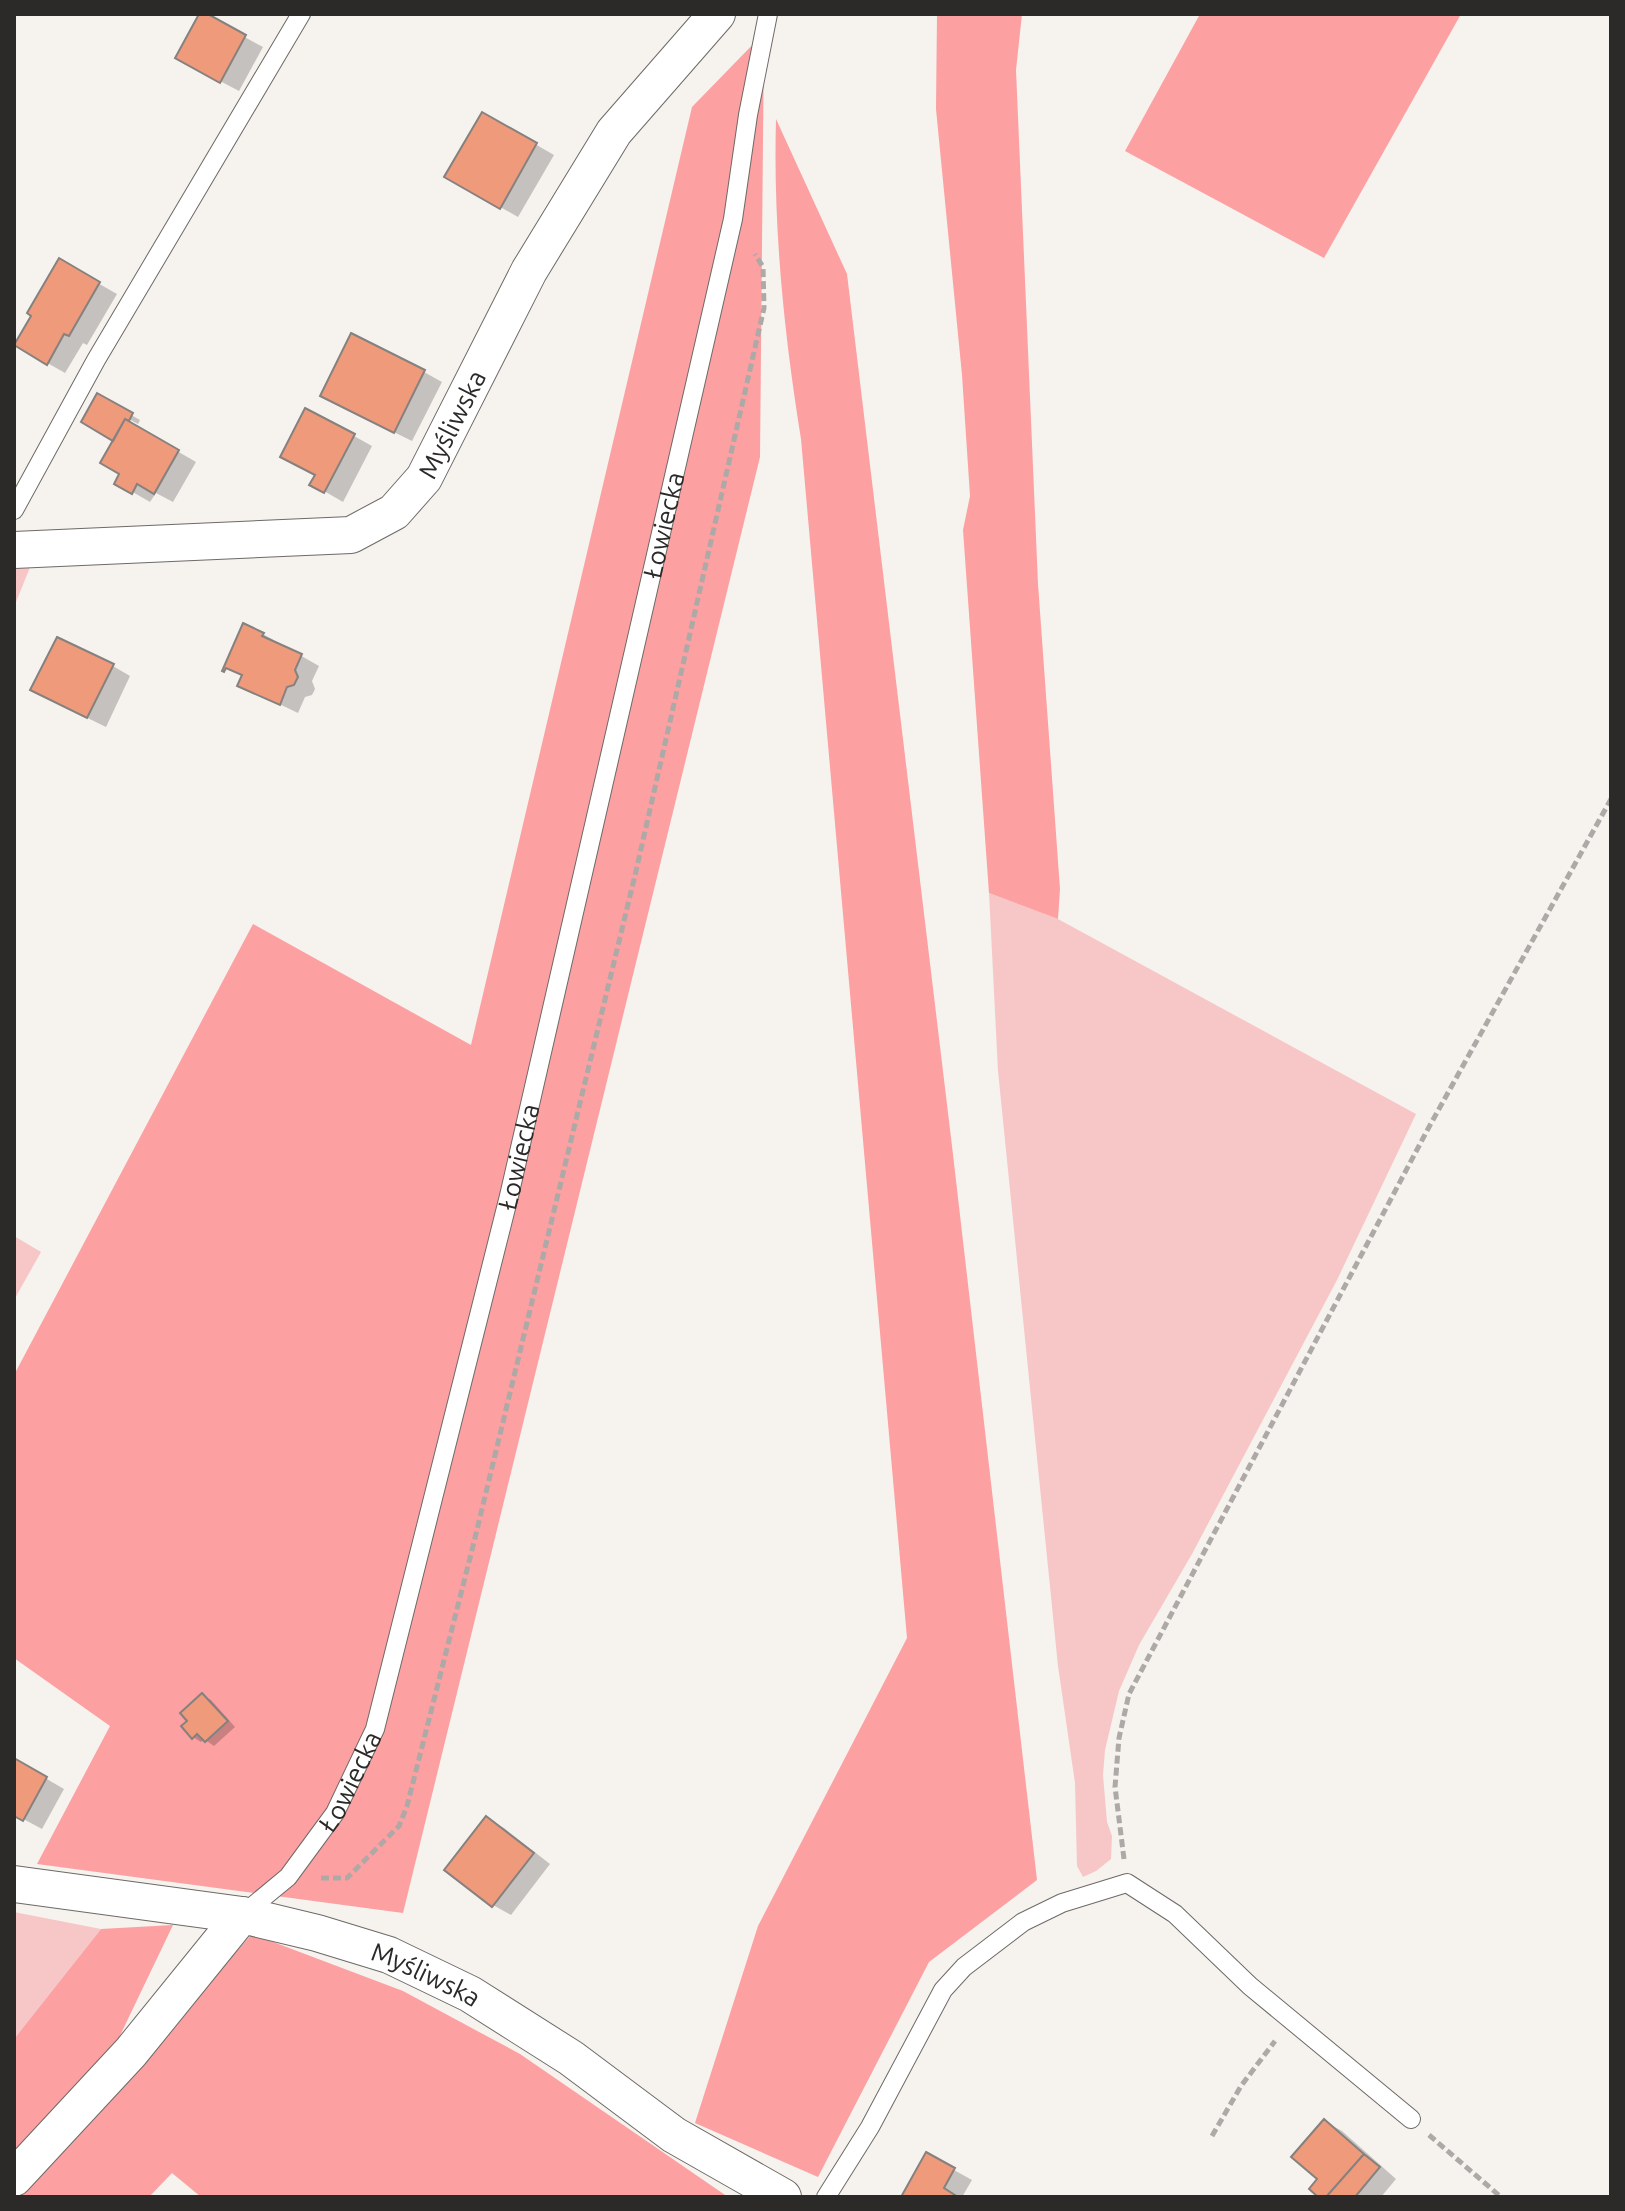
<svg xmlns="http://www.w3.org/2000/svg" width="1625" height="2211" font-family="Ubuntu,sans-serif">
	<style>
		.green { fill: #f7c7c7 }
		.forest { fill: #fca0a2 }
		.shadow { fill: #0003 }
		.building { fill: #ee9a7b; stroke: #85817f; stroke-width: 2 }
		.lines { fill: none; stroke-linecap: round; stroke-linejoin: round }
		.service-casing { stroke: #6d6a67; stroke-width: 20 }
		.minor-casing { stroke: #6d6a67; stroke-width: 38 }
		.path { stroke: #aca9a7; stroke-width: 5; stroke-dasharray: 8 4; stroke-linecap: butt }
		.service { stroke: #fff; stroke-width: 18 }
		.minor { stroke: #fff; stroke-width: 36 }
		.labels { text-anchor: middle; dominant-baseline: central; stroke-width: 6; stroke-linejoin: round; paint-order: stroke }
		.street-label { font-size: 26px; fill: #2b2a29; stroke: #fff }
	</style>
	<rect width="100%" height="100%" fill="#f6f2ee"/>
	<path class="green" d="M 33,560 L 14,607 L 14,562 Z
		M 989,893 L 1058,919 L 1416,1114 L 1337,1280 L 1192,1554 L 1139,1645 L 1119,1691 L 1105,1750 L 1103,1775 L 1107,1822 L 1112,1836 L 1111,1859 L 1096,1871 L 1083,1877 L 1077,1866 L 1075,1783 L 1058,1666 L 998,1071 Z
		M 14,1236 L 41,1252 L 14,1300 Z
		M 14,1912 L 101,1929 L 14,2039 Z"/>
	<path class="forest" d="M 937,14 L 1022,14 L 1016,70 L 1038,584 L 1060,889 L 1058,919 L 989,893 L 963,530 L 970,496 L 962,375 L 936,109 Z
		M 1200,14 L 1461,14 L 1324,258 L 1125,151 Z
		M 764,33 L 760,457 L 403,1913 L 37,1864 L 110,1726 L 14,1658 L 14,1375 L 253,924 L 471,1045 L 692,107 Z
		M 776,119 L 847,274 L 952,1146 L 1037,1880 L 929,1962 L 818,2177 L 695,2123 L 758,1926 L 907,1638 L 801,439 C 784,333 773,227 776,119 Z
		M 173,1925 L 116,2044 L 14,2155 L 14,2039 L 101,1929 Z
		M 252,1934 L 403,1991 L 520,2054 L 728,2197 L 201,2197 L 172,2173 L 149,2197 L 19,2197 Z"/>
	<path class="shadow" d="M 202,14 L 263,47 L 239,91 L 195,68 Z
		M 483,114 L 554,155 L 518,217 L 447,177 Z
		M 59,261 L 117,294 L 87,345 L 83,343 L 65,373 L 16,345 Z
		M 424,372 L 442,382 L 412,441 L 341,406 Z
		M 98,396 L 140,420 L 138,424 L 127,418 L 125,421 L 196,462 L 173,502 L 156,493 L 150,502 L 117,483 L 122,474 L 115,440 Z
		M 354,436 L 372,446 L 343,502 L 312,484 L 317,475 Z
		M 263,634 L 319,666 L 312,681 L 315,689 L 312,695 L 305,697 L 298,713 L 239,685 L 243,676 L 226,666 Z
		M 113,666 L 130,676 L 106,727 L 51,700 Z
		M 202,1695 L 211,1700 L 235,1727 L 214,1746 L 204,1739 L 201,1742 L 193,1737 L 190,1721 Z
		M 14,1760 L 64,1789 L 42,1829 L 14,1814 Z
		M 486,1818 L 504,1828 L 550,1864 L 511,1915 L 493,1905 Z
		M 1324,2121 L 1342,2131 L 1396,2179 L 1381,2197 L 1321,2197 L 1319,2179 Z
		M 927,2155 L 972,2180 L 962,2197 L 903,2197 Z"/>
	<path class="building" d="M 199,14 L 208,14 L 246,35 L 220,83 L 175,58 Z
		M 482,112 L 537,143 L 500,209 L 444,177 Z
		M 59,258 L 100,282 L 69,336 L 64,334 L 47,365 L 14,345 L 31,316 L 27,313 Z
		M 351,333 L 425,370 L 394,433 L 320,396 Z
		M 97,393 L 133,413 L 129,421 L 125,419 L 113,441 L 81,422 Z
		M 305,408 L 355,434 L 324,493 L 309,485 L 315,475 L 280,457 Z
		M 125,419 L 179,450 L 154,494 L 137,484 L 132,494 L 114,484 L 119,474 L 100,463 Z
		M 243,623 L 264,633 L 262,636 L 302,654 L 295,670 L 298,677 L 294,685 L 287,687 L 280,705 L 237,686 L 242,675 L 226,668 L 224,672 L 222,671 Z
		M 57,637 L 114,664 L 87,718 L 30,690 Z
		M 202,1693 L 228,1721 L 205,1742 L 197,1734 L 192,1739 L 181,1726 L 187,1721 L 180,1713 Z
		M 14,1758 L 47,1777 L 23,1821 L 14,1816 Z
		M 486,1816 L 534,1853 L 492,1907 L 444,1870 Z
		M 1324,2119 L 1364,2154 L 1326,2197 L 1318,2197 L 1309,2189 L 1317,2179 L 1291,2157 Z
		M 926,2152 L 955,2168 L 944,2188 L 958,2197 L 901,2197 Z
		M 1364,2154 L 1380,2167 L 1355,2197 L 1326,2197 Z"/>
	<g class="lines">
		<defs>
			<g id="service">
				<path d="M 14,510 L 96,360 L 301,14"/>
				<path id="s1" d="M 242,1915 L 288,1877 L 335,1813 L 375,1729 L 509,1196 L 733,219 L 748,115 L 768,14"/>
				<path d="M 826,2197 L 870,2127 L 943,1990 L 964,1967 L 1023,1922 L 1062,1903 L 1127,1883 L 1175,1914 L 1250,1986 L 1411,2119"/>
			</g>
			<g id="minor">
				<path id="s2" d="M 14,550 L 351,535 L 394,512 L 424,478 L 529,271 L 614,132 L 717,14"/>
				<path id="s3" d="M 14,1884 L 242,1915 L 317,1933 L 389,1955 L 470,1994 L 571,2058 L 674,2135 L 783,2197"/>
				<path d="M 14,2178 L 131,2052 L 242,1915"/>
			</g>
		</defs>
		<use href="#service" class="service-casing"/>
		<use href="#minor" class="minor-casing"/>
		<path class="path" d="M 1124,1859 L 1115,1787 L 1119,1738 L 1129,1694 L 1429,1127 L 1611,799
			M 321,1878 L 347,1878 L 399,1826 L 407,1806 L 474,1542 L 636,871 L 764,308 L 763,267 L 755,254
			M 1429,2135 L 1501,2197
			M 1212,2136 L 1241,2086 L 1275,2041"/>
		<use href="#service" class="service"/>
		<use href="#minor" class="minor"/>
	</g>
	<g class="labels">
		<g class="street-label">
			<text stroke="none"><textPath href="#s2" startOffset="492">Myśliwska</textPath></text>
			<text stroke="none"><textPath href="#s1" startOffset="1470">Łowiecka</textPath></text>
			<text stroke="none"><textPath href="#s1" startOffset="822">Łowiecka</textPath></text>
			<text stroke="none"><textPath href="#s1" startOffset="174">Łowiecka</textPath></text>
			<text stroke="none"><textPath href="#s3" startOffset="424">Myśliwska</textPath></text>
		</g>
	</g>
	<rect width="1625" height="2211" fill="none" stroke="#2b2a29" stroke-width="32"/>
</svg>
